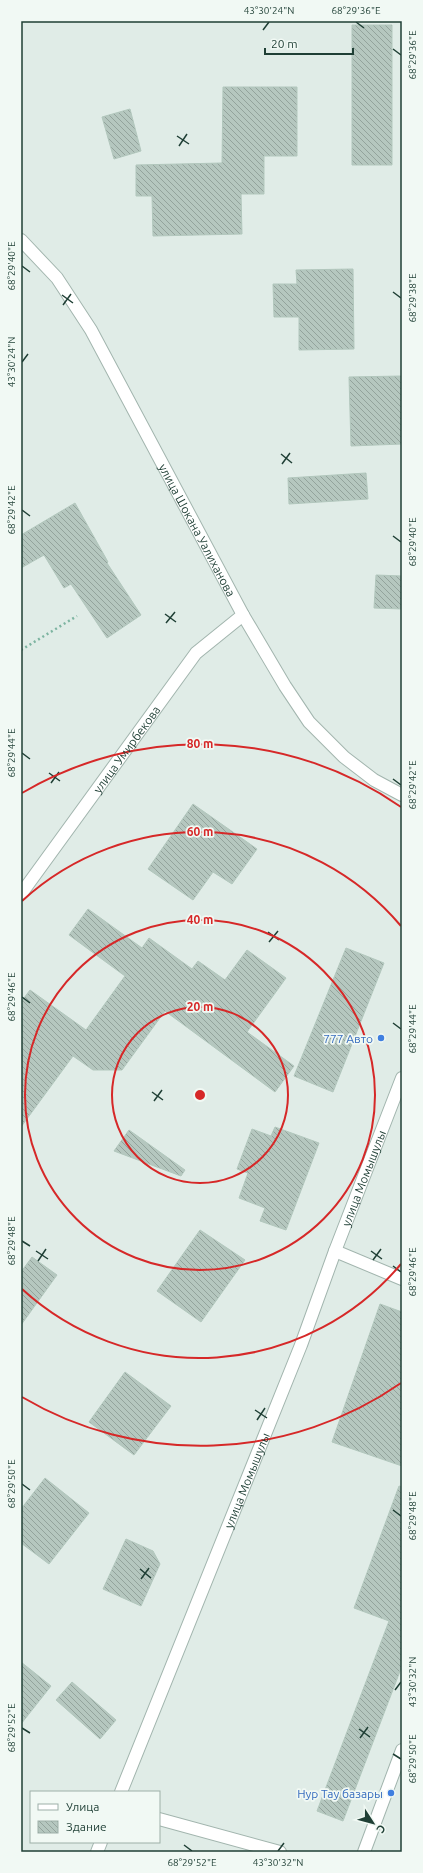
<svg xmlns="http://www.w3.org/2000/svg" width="423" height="1873" font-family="Ubuntu,sans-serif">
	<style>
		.building { fill: url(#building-back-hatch); stroke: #b2c7bd }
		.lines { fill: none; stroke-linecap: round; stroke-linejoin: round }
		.service-casing { stroke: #a2b5ae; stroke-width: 14 }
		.minor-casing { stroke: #a2b5ae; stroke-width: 14 }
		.path { stroke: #7db4a1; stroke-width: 2.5; stroke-dasharray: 2 3; stroke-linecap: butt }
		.service { stroke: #fff; stroke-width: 12 }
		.minor { stroke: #fff; stroke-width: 12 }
		.ticks { fill: none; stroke: #1f3f35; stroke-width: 1.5 }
		.ring { fill: none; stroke: #d62828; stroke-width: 2 }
		.shop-dot { fill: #3f7fe0; stroke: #f1f9f4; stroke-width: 1.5 }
		.labels { text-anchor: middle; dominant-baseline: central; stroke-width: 3.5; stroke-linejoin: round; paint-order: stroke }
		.street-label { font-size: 12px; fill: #1f3f35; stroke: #f1f9f4 }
		.shop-label { font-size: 12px; fill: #366cbe; stroke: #f1f9f4; text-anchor: end }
		.centre { fill: #d62828; stroke: #f1f9f4; stroke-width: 2 }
		.ring-label { font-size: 12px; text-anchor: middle; font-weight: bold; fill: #d62828; stroke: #f1f9f4; stroke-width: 3.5; stroke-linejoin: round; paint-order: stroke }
		.neatline { fill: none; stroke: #1f3f35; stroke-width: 1.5 }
		.ticks-label { font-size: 10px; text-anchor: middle; fill: #1f3f35 }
	</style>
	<defs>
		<pattern id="building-back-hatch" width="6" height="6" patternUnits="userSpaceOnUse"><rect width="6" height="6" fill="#b5c7bf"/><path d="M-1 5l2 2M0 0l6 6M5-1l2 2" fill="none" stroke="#93a39c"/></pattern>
	</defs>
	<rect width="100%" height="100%" fill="#e0ece7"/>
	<path class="building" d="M 352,25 L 392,25 L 392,165 L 352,165 Z
		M 223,87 L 297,87 L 297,156 L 264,156 L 264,194 L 241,194 L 242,234 L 153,236 L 152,196 L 136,196 L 136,165 L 222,163 Z
		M 130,109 L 141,151 L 114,159 L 102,117 Z
		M 353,269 L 354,349 L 299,350 L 299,317 L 274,317 L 273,284 L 297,284 L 296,270 Z
		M 402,376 L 402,444 L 351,446 L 349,377 Z
		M 366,473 L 368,499 L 289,504 L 288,478 Z
		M 75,503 L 108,562 L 107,563 L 141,615 L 107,638 L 71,584 L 64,588 L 44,555 L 21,568 L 21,535 Z
		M 376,575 L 402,576 L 402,609 L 374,608 Z
		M 193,804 L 257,849 L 232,884 L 213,872 L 193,900 L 148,869 Z
		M 88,909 L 142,948 L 149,938 L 192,969 L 198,961 L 225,980 L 247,950 L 286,978 L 247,1032 L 294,1066 L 275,1092 L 165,1011 L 122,1070 L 93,1070 L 73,1056 L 21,1127 L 21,1002 L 30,990 L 86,1030 L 125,976 L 69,935 Z
		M 346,948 L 384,963 L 333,1092 L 294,1076 Z
		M 275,1127 L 319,1143 L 286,1230 L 260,1221 L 265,1208 L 239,1198 L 248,1173 L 237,1169 L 252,1129 L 271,1136 Z
		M 129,1130 L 185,1170 L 181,1176 L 114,1151 Z
		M 200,1230 L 245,1260 L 201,1322 L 157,1291 Z
		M 32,1257 L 57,1275 L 21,1325 L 21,1272 Z
		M 380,1304 L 402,1312 L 402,1466 L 332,1442 Z
		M 125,1372 L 171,1406 L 134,1455 L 89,1422 Z
		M 45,1478 L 89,1513 L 49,1564 L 21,1543 L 21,1509 Z
		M 399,1486 L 402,1487 L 402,1666 L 343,1821 L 317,1811 L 389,1621 L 354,1608 Z
		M 126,1539 L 153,1551 L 160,1564 L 141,1606 L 103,1589 Z
		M 21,1662 L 51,1686 L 21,1724 Z
		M 72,1682 L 116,1720 L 100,1739 L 56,1700 Z"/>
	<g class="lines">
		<defs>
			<path id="service" d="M 364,1852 L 402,1750"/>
			<g id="minor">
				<path id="s1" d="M 21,240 L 57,278 L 91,330 L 243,615 L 285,686 L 309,722 L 344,757 L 374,780 L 402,795"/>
				<path id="s2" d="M 21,894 L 196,653 L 243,615"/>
				<path d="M 335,1251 L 402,1279"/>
				<path id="s3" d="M 121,1792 L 301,1345 L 335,1251 L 402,1078"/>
				<path d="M 159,1819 L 280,1852"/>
				<path d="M 97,1852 L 101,1842"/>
			</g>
		</defs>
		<use href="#service" class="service-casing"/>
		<use href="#minor" class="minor-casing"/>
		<path class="path" d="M 21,650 L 77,616"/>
		<use href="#service" class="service"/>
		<use href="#minor" class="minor"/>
	</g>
	<path class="ticks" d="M 356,22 L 364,28M 263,30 L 269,22M 393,49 L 401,55M 177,136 L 189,144M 179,146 L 187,134M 22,266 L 30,272M 393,292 L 401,298M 62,295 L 73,303M 63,305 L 71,294M 22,362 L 28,354M 281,454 L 292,463M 282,464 L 290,453M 22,510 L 30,516M 393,536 L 401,542M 165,614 L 176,622M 166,623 L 175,612M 22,753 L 30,759M 49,773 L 60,781M 393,779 L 401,785M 51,783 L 59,772M 268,932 L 279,940M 269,942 L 278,931M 22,997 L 30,1003M 393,1023 L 401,1029M 152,1092 L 163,1100M 154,1101 L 162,1090M 22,1241 L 30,1246M 36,1251 L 48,1259M 371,1251 L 382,1259M 373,1260 L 381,1249M 38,1261 L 46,1249M 393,1266 L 401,1272M 255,1410 L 267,1418M 257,1420 L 265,1408M 22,1484 L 30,1490M 393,1510 L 401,1516M 140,1569 L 151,1578M 141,1579 L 149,1568M 395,1690 L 401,1682M 22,1728 L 30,1733M 359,1729 L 370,1737M 360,1738 L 368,1727M 393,1754 L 401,1759M 184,1845 L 192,1851M 278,1851 L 284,1843"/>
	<g class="ring">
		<circle cx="200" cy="1095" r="88"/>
		<circle cx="200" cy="1095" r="175"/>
		<path d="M401 1264A263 263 0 0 1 22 1289M22 901A263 263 0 0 1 401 926"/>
		<path d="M401 1383A351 351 0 0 1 22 1397M22 793A351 351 0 0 1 401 807"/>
	</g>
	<g class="shop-dot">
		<circle cx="381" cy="1038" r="4"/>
		<circle cx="391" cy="1793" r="4"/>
	</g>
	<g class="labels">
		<g class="street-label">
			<text stroke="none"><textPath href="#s1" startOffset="341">улица Шокана Уалиханова</textPath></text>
			<text stroke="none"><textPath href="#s2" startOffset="179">улица Умирбекова</textPath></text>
			<text stroke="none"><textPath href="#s3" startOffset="660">улица Момышулы</textPath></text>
			<text stroke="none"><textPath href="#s3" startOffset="336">улица Момышулы</textPath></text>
		</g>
		<g class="shop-label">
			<text x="373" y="1038">777 Авто</text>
			<text x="383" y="1793">Нур Тау базары</text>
		</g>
	</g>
	<circle cx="200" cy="1095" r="6" class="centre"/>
	<g class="ring-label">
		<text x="200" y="748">80 m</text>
		<text x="200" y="836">60 m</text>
		<text x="200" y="924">40 m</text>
		<text x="200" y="1011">20 m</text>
	</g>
	<rect width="423" height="1873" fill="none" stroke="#f1f9f4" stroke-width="44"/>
	<rect x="30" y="1791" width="130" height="52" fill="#f1f9f4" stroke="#9dafa8"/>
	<rect x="38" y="1804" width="20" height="6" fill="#ffffff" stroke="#9dafa8"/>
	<text x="66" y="1811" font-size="12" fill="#1f3f35">Улица</text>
	<rect x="38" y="1821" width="20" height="12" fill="url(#building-back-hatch)" stroke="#9dafa8"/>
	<text x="66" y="1831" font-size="12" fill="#1f3f35">Здание</text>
	<g transform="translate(373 1823) rotate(126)" stroke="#f1f9f4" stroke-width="3" paint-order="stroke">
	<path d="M0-3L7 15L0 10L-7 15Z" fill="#1f3f35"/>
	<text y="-6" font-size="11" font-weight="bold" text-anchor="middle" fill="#1f3f35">С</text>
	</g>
	<path d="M265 48v6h88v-6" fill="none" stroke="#1f3f35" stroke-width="2"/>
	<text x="271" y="48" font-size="12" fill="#1f3f35" stroke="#f1f9f4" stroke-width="3" paint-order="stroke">20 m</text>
	<rect x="22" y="22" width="379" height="1829" class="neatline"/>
	<g class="ticks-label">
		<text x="269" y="14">43°30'24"N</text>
		<text x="356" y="14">68°29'36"E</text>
		<text transform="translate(412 55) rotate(-90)" y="4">68°29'36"E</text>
		<text transform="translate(11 266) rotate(-90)" y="4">68°29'40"E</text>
		<text transform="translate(412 298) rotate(-90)" y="4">68°29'38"E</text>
		<text transform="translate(11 362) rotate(-90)" y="4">43°30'24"N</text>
		<text transform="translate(11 510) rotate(-90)" y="4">68°29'42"E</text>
		<text transform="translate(412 542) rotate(-90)" y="4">68°29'40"E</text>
		<text transform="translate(11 753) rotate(-90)" y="4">68°29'44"E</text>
		<text transform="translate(412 785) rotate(-90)" y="4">68°29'42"E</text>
		<text transform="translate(11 997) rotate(-90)" y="4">68°29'46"E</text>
		<text transform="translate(412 1029) rotate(-90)" y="4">68°29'44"E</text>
		<text transform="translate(11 1241) rotate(-90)" y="4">68°29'48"E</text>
		<text transform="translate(412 1272) rotate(-90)" y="4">68°29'46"E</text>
		<text transform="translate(11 1484) rotate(-90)" y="4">68°29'50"E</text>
		<text transform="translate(412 1516) rotate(-90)" y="4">68°29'48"E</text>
		<text transform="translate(412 1682) rotate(-90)" y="4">43°30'32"N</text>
		<text transform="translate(11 1728) rotate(-90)" y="4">68°29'52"E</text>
		<text transform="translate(412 1759) rotate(-90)" y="4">68°29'50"E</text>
		<text x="192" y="1866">68°29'52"E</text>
		<text x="278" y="1866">43°30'32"N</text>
	</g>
</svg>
